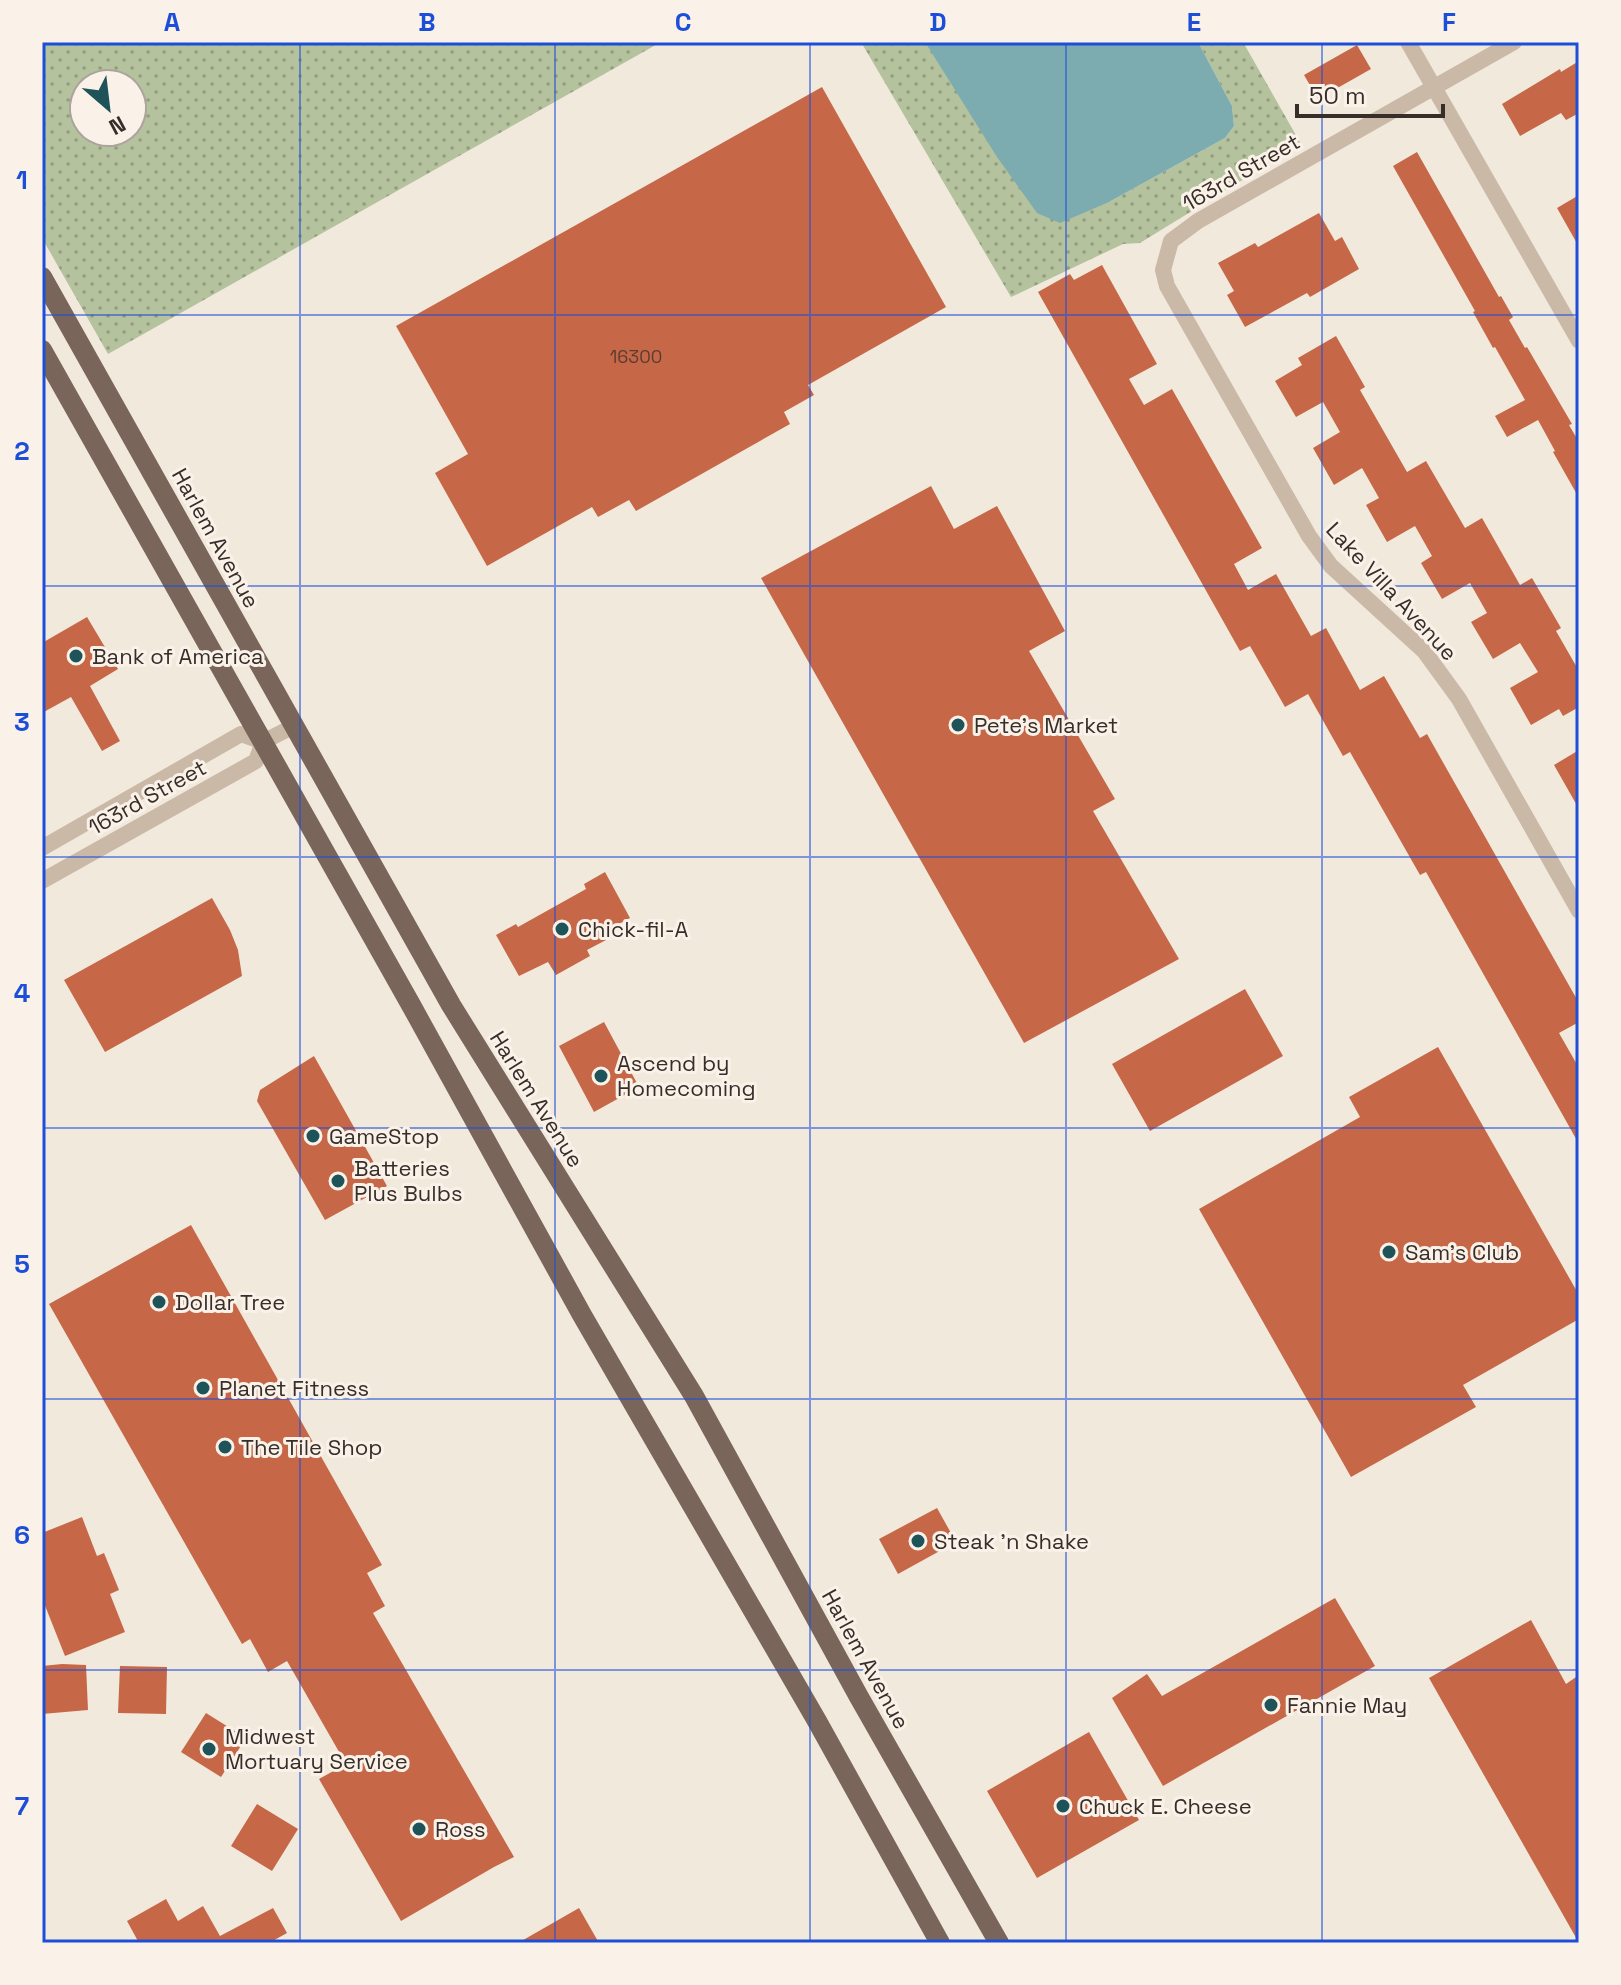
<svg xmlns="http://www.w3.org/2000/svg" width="1621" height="1985" font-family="'Space Grotesk',sans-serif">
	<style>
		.grass { fill: url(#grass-dots); fill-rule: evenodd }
		.water { fill: #7cacb0 }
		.building { fill: #c66847 }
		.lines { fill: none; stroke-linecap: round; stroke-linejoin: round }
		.minor { stroke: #cbb9a8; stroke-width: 16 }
		.primary { stroke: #79655a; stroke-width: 20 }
		.grid { fill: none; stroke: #1d4ed8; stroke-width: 2; stroke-opacity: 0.55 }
		.poi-dot { fill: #1e5459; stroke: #faf2e9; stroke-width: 3 }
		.labels { text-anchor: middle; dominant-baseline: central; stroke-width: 6; stroke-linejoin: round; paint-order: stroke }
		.number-label { font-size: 18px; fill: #5b3c30 }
		.street-label { font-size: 22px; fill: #372e29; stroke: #faf2e9 }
		.poi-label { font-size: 22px; fill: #372e29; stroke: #faf2e9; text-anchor: start }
		.neatline { fill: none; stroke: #1d4ed8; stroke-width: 3 }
		.grid-label { font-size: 26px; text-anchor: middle; font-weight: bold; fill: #1d4ed8 }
	</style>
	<defs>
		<pattern id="grass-dots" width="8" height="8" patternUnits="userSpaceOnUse" patternTransform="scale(2)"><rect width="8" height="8" fill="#b4c29d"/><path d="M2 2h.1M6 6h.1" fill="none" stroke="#939e80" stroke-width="1.8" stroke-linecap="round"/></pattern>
	</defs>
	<rect width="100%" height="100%" fill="#f2e9dd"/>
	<path class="grass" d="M 42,42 L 661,42 L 108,354 L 42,238 ZM 84,84 L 132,84 L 132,132 L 84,132 Z
		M 861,42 L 925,42 L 930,49 L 1109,202 L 1225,138 L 1234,126 L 1232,106 L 1198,42 L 1243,42 L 1301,144 L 1140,243 L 1123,244 L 1011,297 Z"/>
	<path class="water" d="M 925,42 L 1198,42 L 1232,106 L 1234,126 L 1225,138 L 1109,202 L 1060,223 L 1037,213 L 997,157 Z"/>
	<path class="building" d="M 1357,45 L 1371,69 L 1318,99 L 1304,75 Z
		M 1579,61 L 1579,113 L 1566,120 L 1561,113 L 1520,136 L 1502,104 L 1560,69 L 1561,72 Z
		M 822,87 L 946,307 L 808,385 L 814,395 L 784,412 L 790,424 L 636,511 L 629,500 L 598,517 L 592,507 L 487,566 L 435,473 L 468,454 L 396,326 Z
		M 1417,152 L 1499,297 L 1501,296 L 1513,317 L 1509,320 L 1525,348 L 1527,347 L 1572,424 L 1569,425 L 1579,442 L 1579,498 L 1553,452 L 1555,451 L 1538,420 L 1507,437 L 1495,416 L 1525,400 L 1495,347 L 1493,348 L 1473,312 L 1475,311 L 1393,166 Z
		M 1579,195 L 1579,247 L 1557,208 Z
		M 1319,213 L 1335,241 L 1342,237 L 1359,269 L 1310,297 L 1307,293 L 1245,327 L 1227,295 L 1234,291 L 1218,263 L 1255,243 L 1258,247 Z
		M 1102,265 L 1157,364 L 1129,379 L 1144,405 L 1172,389 L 1262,548 L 1234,564 L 1248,590 L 1276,574 L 1311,636 L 1326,628 L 1360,690 L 1384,676 L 1420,738 L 1427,734 L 1579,1003 L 1579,1022 L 1559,1033 L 1579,1068 L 1579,1144 L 1426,872 L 1420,875 L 1350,752 L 1343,756 L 1308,694 L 1285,707 L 1250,646 L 1240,651 L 1038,292 L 1070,274 L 1074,280 Z
		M 1336,336 L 1365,387 L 1360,390 L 1407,472 L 1426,461 L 1465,528 L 1482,518 L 1520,585 L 1532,578 L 1561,628 L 1556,631 L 1579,671 L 1579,707 L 1563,716 L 1559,709 L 1531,725 L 1510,688 L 1538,672 L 1520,643 L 1493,659 L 1471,622 L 1487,613 L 1470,583 L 1442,599 L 1421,563 L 1432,556 L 1415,526 L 1387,542 L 1366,505 L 1379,498 L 1362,468 L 1334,485 L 1313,448 L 1340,432 L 1323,402 L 1296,417 L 1275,381 L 1302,365 L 1298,358 Z
		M 931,486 L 954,529 L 997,506 L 1065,631 L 1029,651 L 1115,799 L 1093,811 L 1179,959 L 1024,1043 L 761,578 Z
		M 87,617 L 118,669 L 90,686 L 120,741 L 102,751 L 71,697 L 42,713 L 42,643 Z
		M 1579,750 L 1579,809 L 1554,765 Z
		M 605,872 L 630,918 L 604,932 L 607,936 L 605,937 L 606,940 L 587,950 L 590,956 L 556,975 L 548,962 L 519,976 L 496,935 L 516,924 L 518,927 L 586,889 L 584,884 Z
		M 212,898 L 230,930 L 238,950 L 242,976 L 105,1052 L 64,980 Z
		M 1245,989 L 1283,1056 L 1150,1131 L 1112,1064 Z
		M 604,1022 L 639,1087 L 594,1112 L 559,1046 Z
		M 1438,1047 L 1579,1295 L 1579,1319 L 1463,1385 L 1476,1407 L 1351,1477 L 1199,1209 L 1360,1117 L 1349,1097 Z
		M 314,1056 L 387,1186 L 325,1220 L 257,1101 L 260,1090 Z
		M 191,1225 L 382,1565 L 367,1573 L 385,1606 L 373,1613 L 514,1857 L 494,1867 L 401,1921 L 319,1779 L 346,1764 L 287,1661 L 268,1672 L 250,1639 L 242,1644 L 49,1304 Z
		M 937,1508 L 956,1542 L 898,1574 L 879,1539 Z
		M 82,1517 L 97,1556 L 104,1553 L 119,1590 L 110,1594 L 125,1632 L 65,1656 L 42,1598 L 42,1533 Z
		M 1335,1598 L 1375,1666 L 1163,1786 L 1112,1698 L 1147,1674 L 1162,1696 Z
		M 1531,1620 L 1566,1684 L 1579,1675 L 1579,1943 L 1429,1678 Z
		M 62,1664 L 86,1665 L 88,1710 L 42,1714 L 42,1666 Z
		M 120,1666 L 167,1667 L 166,1714 L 118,1713 Z
		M 206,1713 L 246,1738 L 221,1777 L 181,1752 Z
		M 1089,1732 L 1139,1820 L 1037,1878 L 987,1791 Z
		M 257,1804 L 298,1829 L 272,1871 L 231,1846 Z
		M 166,1899 L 178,1921 L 203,1906 L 220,1936 L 273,1908 L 287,1933 L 269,1943 L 139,1943 L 127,1921 Z
		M 579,1908 L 599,1943 L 518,1943 Z"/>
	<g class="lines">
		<path class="minor" d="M 1408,42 L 1579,341
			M 1514,42 L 1198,221 L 1171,241 L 1163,270 L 1167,286 L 1309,536 L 1331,566 L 1424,651 L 1459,699 L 1579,911
			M 42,848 L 241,734 L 263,742
			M 42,881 L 256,761 L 263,742 L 294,726"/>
		<path class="primary" d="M 42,277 L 451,1005 L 694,1396 L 859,1697 L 999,1943
			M 42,350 L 411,1005 L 582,1315 L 817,1721 L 940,1943"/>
	</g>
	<path class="grid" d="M 300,42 L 300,1943M 555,42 L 555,1943M 810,42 L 810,1943M 1066,42 L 1066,1943M 1322,42 L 1322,1943M 42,315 L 1579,315M 42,586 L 1579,586M 42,857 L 1579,857M 42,1128 L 1579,1128M 42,1399 L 1579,1399M 42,1670 L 1579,1670"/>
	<g class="poi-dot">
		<circle cx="76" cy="656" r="8"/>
		<circle cx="958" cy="725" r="8"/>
		<circle cx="562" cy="929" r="8"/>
		<circle cx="601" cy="1076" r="8"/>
		<circle cx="313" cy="1136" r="8"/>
		<circle cx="338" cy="1181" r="8"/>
		<circle cx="1389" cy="1252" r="8"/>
		<circle cx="159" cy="1302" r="8"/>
		<circle cx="203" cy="1388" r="8"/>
		<circle cx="225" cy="1447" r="8"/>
		<circle cx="918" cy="1541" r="8"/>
		<circle cx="1271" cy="1705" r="8"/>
		<circle cx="209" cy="1749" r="8"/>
		<circle cx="1063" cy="1806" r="8"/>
		<circle cx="419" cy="1829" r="8"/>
	</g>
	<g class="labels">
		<g class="number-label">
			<text x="636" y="356">16300</text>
		</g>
		<g class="street-label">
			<text transform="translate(1241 172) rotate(-30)">163rd Street</text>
			<text transform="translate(216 538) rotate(61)">Harlem Avenue</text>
			<text transform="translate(1392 591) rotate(47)">Lake Villa Avenue</text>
			<text transform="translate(147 797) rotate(-29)">163rd Street</text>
			<text transform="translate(537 1099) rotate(58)">Harlem Avenue</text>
			<text transform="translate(866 1659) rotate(61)">Harlem Avenue</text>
		</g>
		<g class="poi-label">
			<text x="92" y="656">Bank of America</text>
			<text x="974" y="725">Pete's Market</text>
			<text x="578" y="929">Chick-fil-A</text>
			<text x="617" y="1063">Ascend by<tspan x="617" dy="25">Homecoming</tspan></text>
			<text x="329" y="1136">GameStop</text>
			<text x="354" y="1168">Batteries<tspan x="354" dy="25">Plus Bulbs</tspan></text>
			<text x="1405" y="1252">Sam's Club</text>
			<text x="175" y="1302">Dollar Tree</text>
			<text x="219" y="1388">Planet Fitness</text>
			<text x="241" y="1447">The Tile Shop</text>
			<text x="934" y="1541">Steak 'n Shake</text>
			<text x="1287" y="1705">Fannie May</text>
			<text x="225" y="1736">Midwest<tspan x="225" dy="25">Mortuary Service</tspan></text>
			<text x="1079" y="1806">Chuck E. Cheese</text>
			<text x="435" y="1829">Ross</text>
		</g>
	</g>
	<rect width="1621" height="1985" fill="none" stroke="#faf2e9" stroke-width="88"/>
	<g transform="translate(108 108) rotate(152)"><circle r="38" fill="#faf2e9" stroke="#aca49c" stroke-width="2"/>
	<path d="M0-6L14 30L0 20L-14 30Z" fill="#1e5459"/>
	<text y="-12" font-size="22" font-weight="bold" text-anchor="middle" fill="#372e29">N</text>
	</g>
	<path d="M1297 104v12h146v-12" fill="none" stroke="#372e29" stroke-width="4"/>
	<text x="1309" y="104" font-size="24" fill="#372e29" stroke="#faf2e9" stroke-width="6" paint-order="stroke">50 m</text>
	<rect x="44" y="44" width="1533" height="1897" class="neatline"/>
	<g class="grid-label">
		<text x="172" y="31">A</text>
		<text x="427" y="31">B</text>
		<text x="683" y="31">C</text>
		<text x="938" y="31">D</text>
		<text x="1194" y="31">E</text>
		<text x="1449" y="31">F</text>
		<text x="22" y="189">1</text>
		<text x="22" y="460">2</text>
		<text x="22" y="731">3</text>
		<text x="22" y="1002">4</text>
		<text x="22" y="1273">5</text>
		<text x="22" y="1544">6</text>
		<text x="22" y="1815">7</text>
	</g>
</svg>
